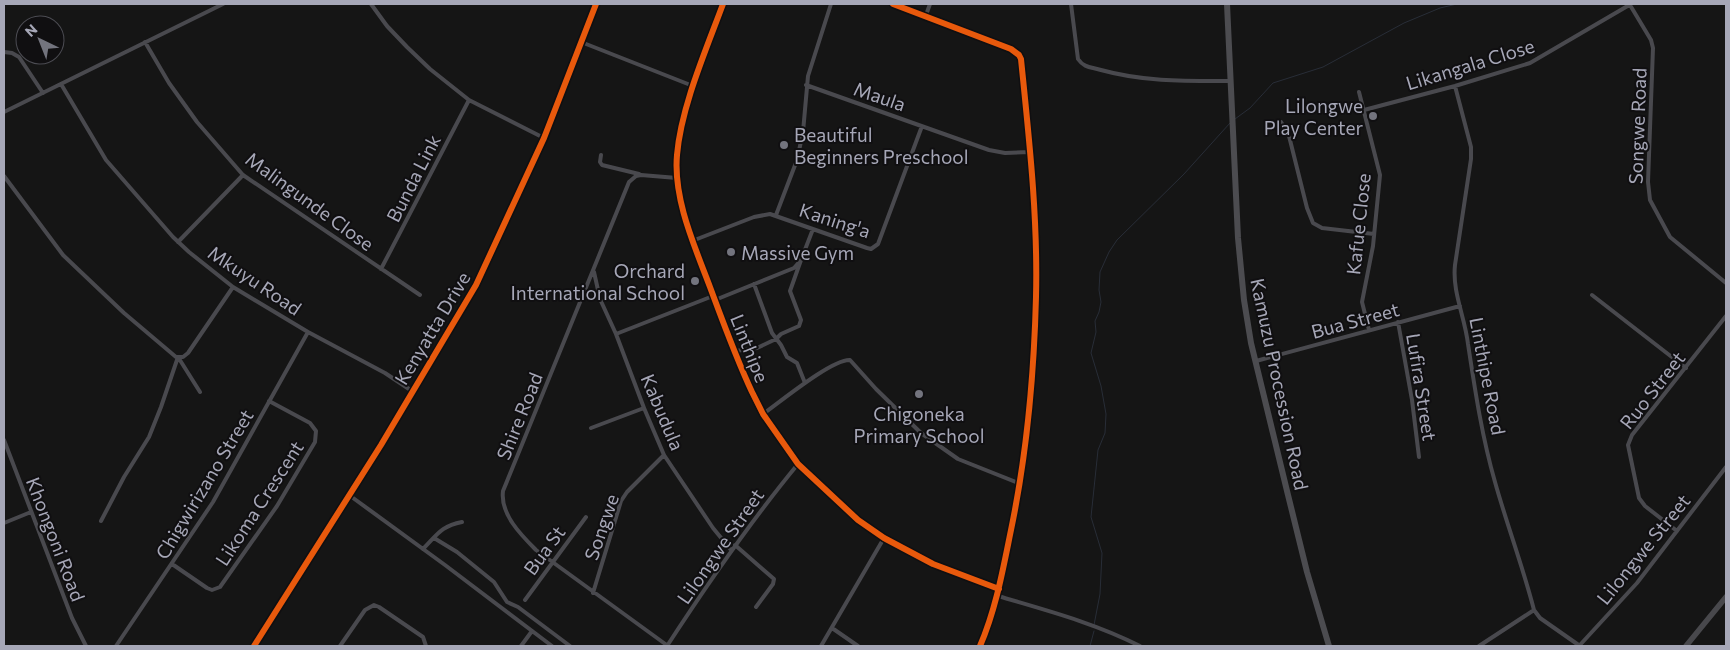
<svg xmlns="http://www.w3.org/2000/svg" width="1730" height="650" font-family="Commissioner,sans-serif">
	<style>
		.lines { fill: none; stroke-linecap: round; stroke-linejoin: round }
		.stream { stroke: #282d37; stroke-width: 1 }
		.minor { stroke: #49494e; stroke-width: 4 }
		.secondary { stroke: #48484c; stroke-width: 5.5 }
		.trunk { stroke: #4c4c50; stroke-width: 6 }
		.cycleway-casing { stroke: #100f11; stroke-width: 9 }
		.cycleway { stroke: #e8590c; stroke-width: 6 }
		.poi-dot { fill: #73747e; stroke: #100f11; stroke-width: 2 }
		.labels { text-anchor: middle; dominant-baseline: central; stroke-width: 4; stroke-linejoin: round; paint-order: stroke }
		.street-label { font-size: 19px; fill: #a6a7b7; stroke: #100f11 }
		.poi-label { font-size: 19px; fill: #a6a7b7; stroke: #100f11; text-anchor: end }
	</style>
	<rect width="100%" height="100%" fill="#151515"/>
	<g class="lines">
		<path class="stream" d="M 1235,119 L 1250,108 L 1273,83 L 1323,67 L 1404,23 L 1440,8 L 1457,4
			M 1094,625 L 1100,594 L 1102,553 L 1091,517 L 1098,450 L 1105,433 L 1106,414 L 1101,386 L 1091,353 L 1096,332 L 1095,321 L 1099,312 L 1101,302 L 1099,290 L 1100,272 L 1109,252 L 1117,240 L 1184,174 L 1230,123
			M 1090,646 L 1094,631"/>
		<path class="minor" d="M 371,4 L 387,26 L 407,47 L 430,69 L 469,100 L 544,138
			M 723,4 C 706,50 681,107 677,155 C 673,199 695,247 710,287 C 723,322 736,358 752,392 L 763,414 L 798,464 L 858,520 L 884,538 L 933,564 L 999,589
			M 893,4 L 1011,49 L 1019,55 L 1021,59 C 1029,138 1038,217 1036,297 C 1034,375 1027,453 1011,530 C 1003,569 996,609 980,646
			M 1071,4 L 1078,59 C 1084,68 1091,67 1101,70 C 1144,82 1187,81 1231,81
			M 1630,5 L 1651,40 L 1653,48 L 1648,182 L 1650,200 L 1670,237 L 1726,283
			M 926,15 L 930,4
			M 145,42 L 169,83 L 197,122 L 243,175 L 420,295
			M 581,42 L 693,86
			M 4,52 L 12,53 L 19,57 L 43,93
			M 61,84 L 106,160 L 173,237 L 189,252 L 233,287 L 308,332 L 385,373 L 412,391
			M 806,85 L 989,150 L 1005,153 L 1030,152
			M 1455,86 L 1471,147 L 1471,159 L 1455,265 C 1452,292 1465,317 1468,344 C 1475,390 1482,437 1495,482 C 1507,525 1523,567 1534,610 L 1540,618 L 1580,646
			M 1359,92 L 1380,175 L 1373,246 L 1362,302 L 1369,330
			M 1364,110 L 1455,86 L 1530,63 L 1631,4
			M 4,112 L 223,4
			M 1281,122 L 1289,136 L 1307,208 L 1313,223 L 1322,228 L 1374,234
			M 601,155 L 600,162 L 602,165 L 639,174
			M 4,176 L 63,255 L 124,313 L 176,357 L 183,357 L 188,353 L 233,287
			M 776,215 L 797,160 L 803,132 L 808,76 L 831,4
			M 692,241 L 754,217 L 770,214 L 867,248 L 871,249 L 878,244 L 922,126
			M 178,242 L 243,175
			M 381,269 L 469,100
			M 594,272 L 600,299 L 616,334 L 644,408 L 664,455 L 713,528 L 731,550
			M 754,284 L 772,333 L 781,345 L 787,357 L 797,363 L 805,383
			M 1592,295 L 1686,368
			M 715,300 L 794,268 L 801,260 L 813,229
			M 1398,322 L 1412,400 L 1419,457
			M 616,334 L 713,296
			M 735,351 L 757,348 L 776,339 L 781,334 L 799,326 L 801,320 L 790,291 L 801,260
			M 178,357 L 200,392
			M 1256,361 L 1460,306
			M 763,414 C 780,402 832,359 850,360 L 876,389 L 921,433 L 958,459 L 1021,484
			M 591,428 L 644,408
			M 4,440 L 72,618 L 86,646
			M 349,495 L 445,565 L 552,646
			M 101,521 L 124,477 L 149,437 L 161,407 L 178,357
			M 4,523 L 31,512
			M 1677,531 L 1645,506 L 1639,498 L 1628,445 L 1632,435 L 1726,316
			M 434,538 L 457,552 L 494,582 L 507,602 L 518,607 L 570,646
			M 735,545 L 774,579 L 773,584 L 756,607
			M 423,549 C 437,535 441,526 462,522
			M 172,564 L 207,588 L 212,590 L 220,587 L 277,506 L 315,442 L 316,431 L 310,423 L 269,401
			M 593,593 L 621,501 L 627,492 L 664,455
			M 998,596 C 1045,610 1095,623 1140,646
			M 525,600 L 586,517
			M 832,628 L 858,646
			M 116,646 L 213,502 L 308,332
			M 254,646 L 381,445 L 476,285 L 544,138 L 596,4
			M 340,646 L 365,610 L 374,605 L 379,607 L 423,637 L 426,646
			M 521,646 L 532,631
			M 667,646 C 708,583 750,522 798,464
			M 668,646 L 536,550 C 521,535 500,514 503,491 L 629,182 L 636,176 L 641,175 L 677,178
			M 821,646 L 884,538
			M 1479,646 L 1534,610
			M 1579,646 L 1637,583 L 1726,467"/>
		<path class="secondary" d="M 1686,646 L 1726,597"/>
		<path class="trunk" d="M 1227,4 L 1238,238 L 1244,300 L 1251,343 L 1288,495 L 1307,572 L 1329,646"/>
		<defs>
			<path id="cycleway" d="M 723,4 C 706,50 681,107 677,155 C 673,199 695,247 710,287 C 723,322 736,358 752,392 L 763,414 L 798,464 L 858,520 L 884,538 L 933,564 L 999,589
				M 893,4 L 1011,49 L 1019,55 L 1021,59 C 1029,138 1038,217 1036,297 C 1034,375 1027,453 1011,530 C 1003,569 996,609 980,646
				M 254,646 L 381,445 L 476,285 L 544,138 L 596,4"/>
		</defs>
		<use href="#cycleway" class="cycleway-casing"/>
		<use href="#cycleway" class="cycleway"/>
	</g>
	<g class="poi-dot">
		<circle cx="1373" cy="116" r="5"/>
		<circle cx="784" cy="145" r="5"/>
		<circle cx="731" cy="252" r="5"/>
		<circle cx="695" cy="281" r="5"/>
		<circle cx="919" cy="394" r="5"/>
	</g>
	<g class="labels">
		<g class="street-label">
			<text transform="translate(1470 64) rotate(-17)">Likangala Close</text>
			<text transform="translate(880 96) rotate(19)">Maula</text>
			<text transform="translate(1637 126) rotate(-88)">Songwe Road</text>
			<text transform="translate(413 178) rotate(-63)">Bunda Link</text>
			<text transform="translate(310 201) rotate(36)">Malingunde Close</text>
			<text transform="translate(835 220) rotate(18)">Kaning'a</text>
			<text transform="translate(1358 224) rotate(-84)">Kafue Close</text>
			<text transform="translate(255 280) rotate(34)">Mkuyu Road</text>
			<text transform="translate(1355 320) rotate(-15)">Bua Street</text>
			<text transform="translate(432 328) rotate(-59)">Kenyatta Drive</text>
			<text transform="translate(750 348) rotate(68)">Linthipe</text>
			<text transform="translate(1488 376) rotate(79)">Linthipe Road</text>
			<text transform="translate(1280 384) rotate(78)">Kamuzu Procession Road</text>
			<text transform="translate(1422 387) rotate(81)">Lufira Street</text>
			<text transform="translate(1652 390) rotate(-52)">Ruo Street</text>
			<text transform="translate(663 412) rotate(67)">Kabudula</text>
			<text transform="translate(519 416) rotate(-68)">Shire Road</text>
			<text transform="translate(204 484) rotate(-59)">Chigwirizano Street</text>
			<text transform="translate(259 503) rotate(-57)">Likoma Crescent</text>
			<text transform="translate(601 527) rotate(-71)">Songwe</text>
			<text transform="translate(56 539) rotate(69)">Khongoni Road</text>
			<text transform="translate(720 546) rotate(-55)">Lilongwe Street</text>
			<text transform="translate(1643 549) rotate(-51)">Lilongwe Street</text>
			<text transform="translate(544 550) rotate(-54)">Bua St</text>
		</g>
		<g class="poi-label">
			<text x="1363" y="105">Lilongwe<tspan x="1363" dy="22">Play Center</tspan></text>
			<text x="794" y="134" text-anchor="start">Beautiful<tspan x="794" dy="22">Beginners Preschool</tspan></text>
			<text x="741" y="252" text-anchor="start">Massive Gym</text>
			<text x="685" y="270">Orchard<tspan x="685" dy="22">International School</tspan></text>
			<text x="919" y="413" text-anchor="middle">Chigoneka<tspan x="919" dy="22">Primary School</tspan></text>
		</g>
	</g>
	<rect width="1730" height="650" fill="none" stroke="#a6a7b7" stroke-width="10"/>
	<g transform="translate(40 40) rotate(317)"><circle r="24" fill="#100f11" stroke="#4c4c53"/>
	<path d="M0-4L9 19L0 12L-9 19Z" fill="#73747e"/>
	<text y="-8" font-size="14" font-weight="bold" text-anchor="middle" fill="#a6a7b7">N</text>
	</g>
</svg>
